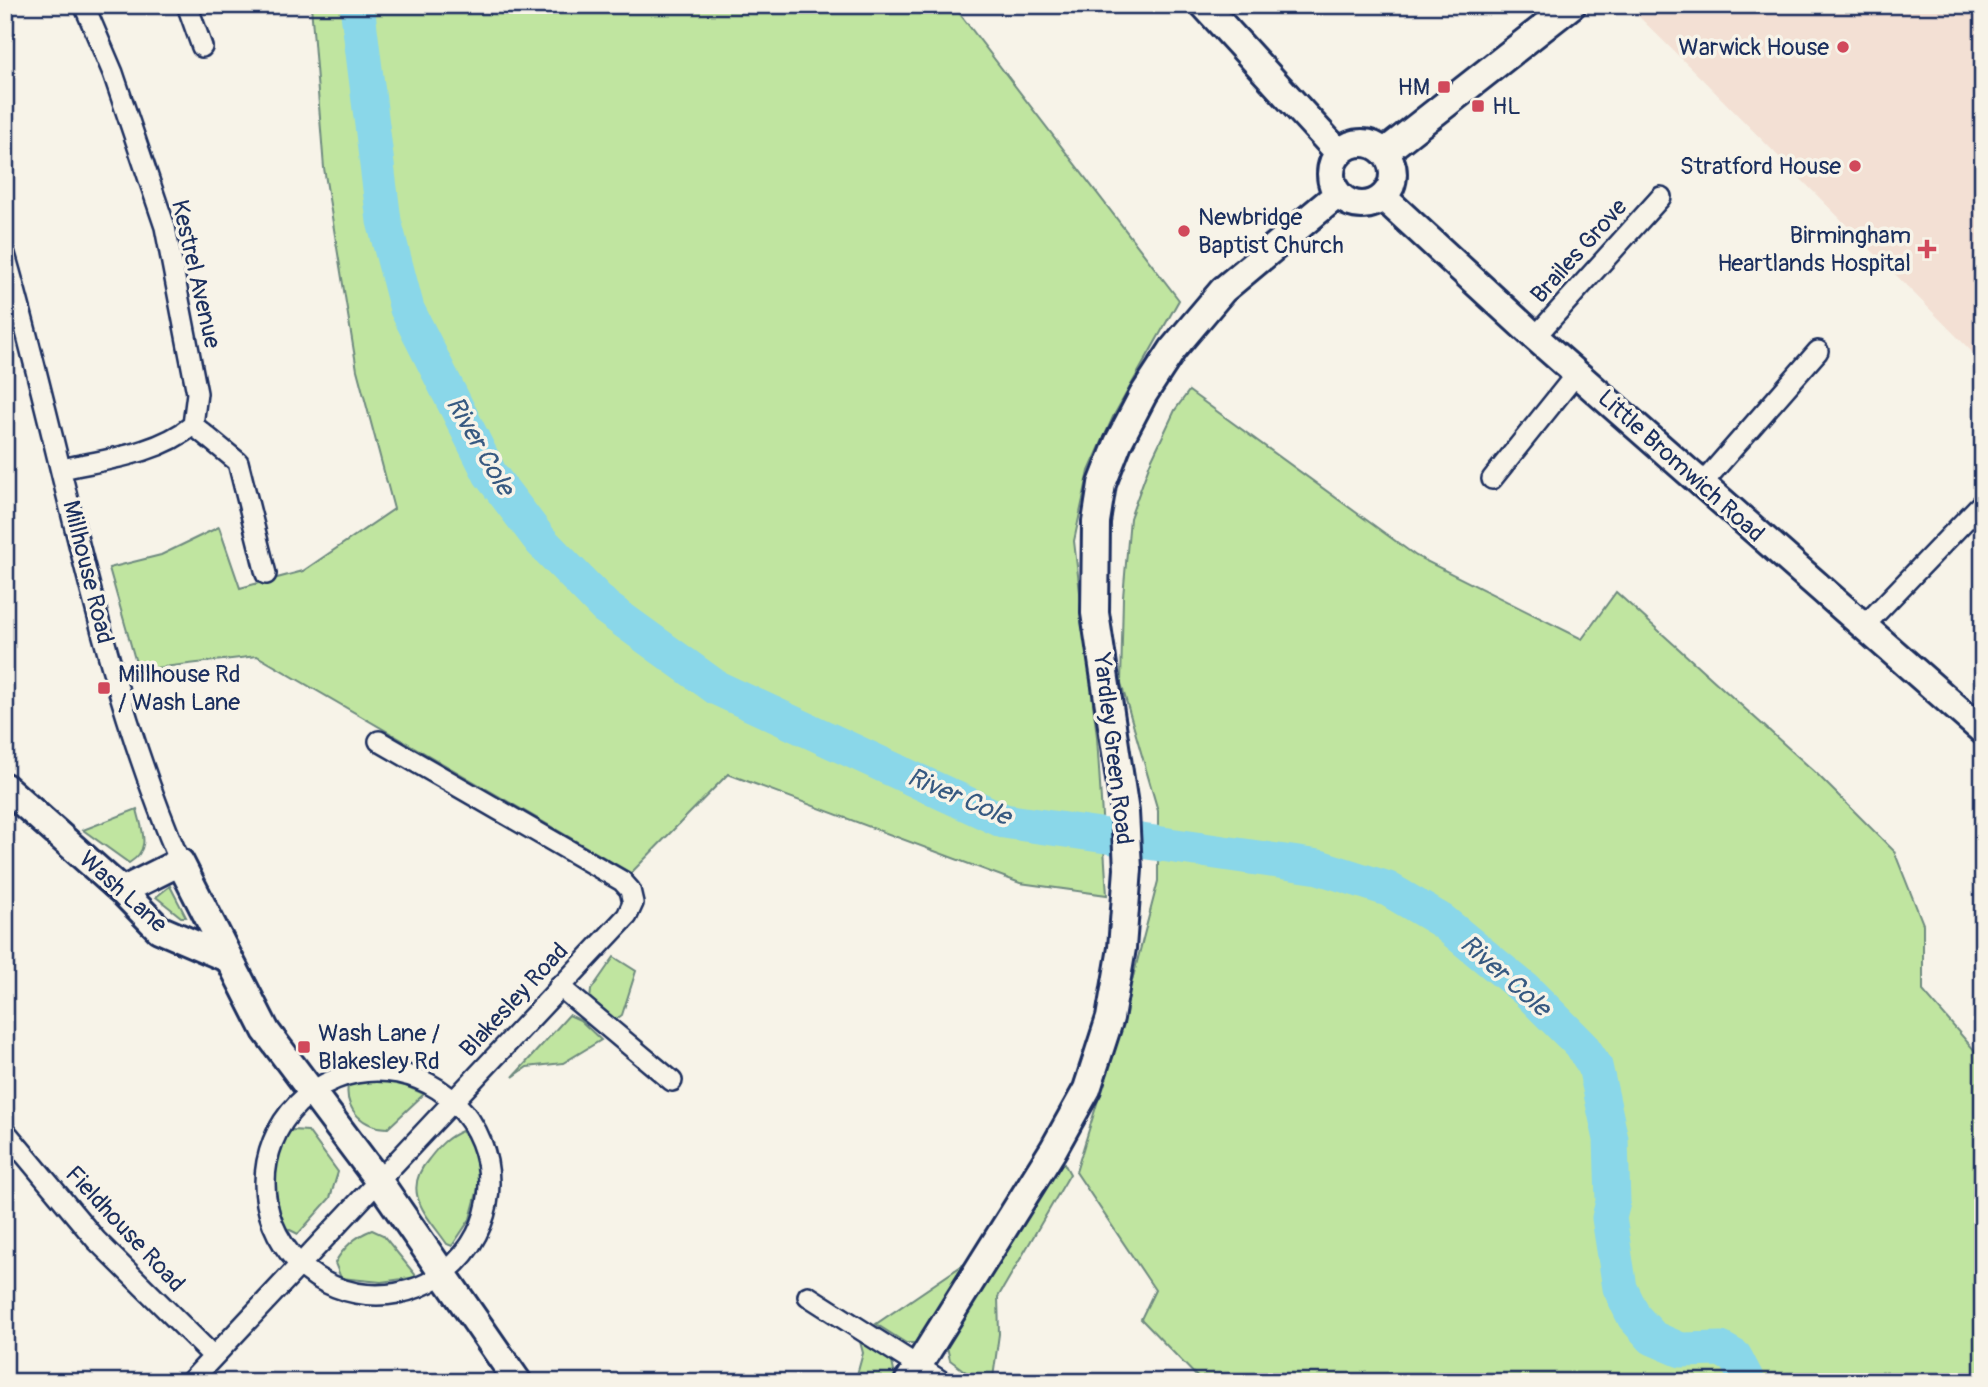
<svg xmlns="http://www.w3.org/2000/svg" width="1988" height="1387" font-family="Pangolin,sans-serif">
	<style>
		.built { fill: #f3e0d4 }
		.green { fill: #c0e5a0; stroke: #6e8a7f; stroke-width: 2 }
		.lines { fill: none; stroke-linecap: round; stroke-linejoin: round }
		.river { stroke: #8ad7e9; stroke-width: 35 }
		.street-casing { stroke: #1b2f5e; stroke-width: 24 }
		.secondary-casing { stroke: #1b2f5e; stroke-width: 32 }
		.street { stroke: #f7f3e8; stroke-width: 19 }
		.secondary { stroke: #f7f3e8; stroke-width: 26 }
		.poi-dot { fill: #d1495b; stroke: #f7f3e8; stroke-width: 2.5 }
		.labels { text-anchor: middle; dominant-baseline: central; stroke-width: 7; stroke-linejoin: round; paint-order: stroke }
		.poi-label { font-size: 24px; fill: #1b2f5e; stroke: #f7f3e8; text-anchor: end }
		.street-label { font-size: 24px; fill: #1b2f5e; stroke: #f7f3e8 }
		.water-label { font-size: 26px; font-style: italic; fill: #375981; stroke: #f7f3e8 }
	</style>
	<rect width="100%" height="100%" fill="#f7f3e8"/>
	<filter id="ink" filterUnits="userSpaceOnUse"><feTurbulence type="fractalNoise" baseFrequency=".0143" numOctaves="2"/><feDisplacementMap in="SourceGraphic" scale="14" xChannelSelector="R" yChannelSelector="G"/><feConvolveMatrix kernelMatrix="1 2 1 2 8 2 1 2 1" color-interpolation-filters="sRGB"/></filter>
	<g filter="url(#ink)">
		<path class="built" d="M 1627,5 L 1983,5 L 1983,363 L 1701,78 Z"/>
		<path class="green" d="M 311,5 L 953,5 L 1179,300 L 1113,417 L 1089,471 L 1074,541 L 1097,737 L 1107,895 L 1020,883 L 728,774 L 631,873 L 257,656 L 138,670 L 109,568 L 161,555 L 219,527 L 240,588 L 303,571 L 394,509 L 357,370 L 324,168 Z
			M 1189,391 L 1416,556 L 1582,639 L 1616,592 L 1816,773 L 1894,851 L 1923,924 L 1923,991 L 1983,1060 L 1983,1382 L 1202,1382 L 1141,1319 L 1155,1290 L 1076,1172 L 1118,1035 L 1158,881 L 1158,811 L 1121,683 L 1123,597 L 1130,518 L 1150,463 L 1175,410 Z
			M 137,809 C 142,831 152,849 129,863 L 83,830 Z
			M 170,886 L 186,917 L 181,917 L 156,897 Z
			M 614,957 L 636,971 L 622,1015 L 615,1020 L 590,1001 L 591,990 Z
			M 569,1015 L 580,1020 L 601,1040 L 563,1063 L 527,1067 L 513,1077 Z
			M 363,1078 L 396,1082 L 424,1094 L 388,1128 C 364,1128 344,1110 348,1085 Z
			M 292,1130 L 308,1131 L 338,1172 L 330,1198 L 298,1234 L 284,1227 C 276,1197 263,1154 292,1130 Z
			M 462,1131 L 477,1149 L 479,1185 L 470,1219 L 452,1246 L 447,1244 C 427,1215 400,1192 429,1159 C 439,1146 447,1137 462,1131 Z
			M 1060,1156 L 1070,1174 L 998,1297 L 999,1334 L 993,1378 L 991,1382 L 979,1382 L 950,1360 L 947,1347 Z
			M 372,1230 L 383,1235 L 417,1277 L 381,1282 L 341,1278 L 335,1263 C 343,1248 356,1236 372,1230 Z
			M 970,1260 L 917,1343 L 906,1343 L 876,1324 Z
			M 859,1338 L 892,1362 L 895,1376 L 891,1382 L 855,1382 L 863,1353 Z"/>
		<g class="lines">
			<path class="river" d="M 357,5 L 384,221 L 407,309 L 490,474 L 541,541 L 605,607 L 717,688 L 1004,821 L 1319,867 L 1388,889 L 1442,921 L 1526,990 L 1581,1045 L 1595,1066 L 1611,1139 L 1613,1202 L 1609,1218 L 1620,1288 L 1634,1317 L 1653,1338 L 1681,1350 L 1721,1349 L 1735,1357 L 1748,1382"/>
			<defs>
				<path id="street" d="M 187,5 L 202,47
					M 5,254 C 63,456 97,668 180,862
					M 1535,337 L 1661,197
					M 193,425 L 238,462 L 266,574
					M 62,469 C 107,459 158,454 193,425 L 197,393 L 165,227 L 113,73 L 84,5
					M 1492,479 L 1577,373
					M 1701,485 L 1818,351
					M 1864,626 L 1980,505
					M 559,986 L 672,1081
					M265 1183a112 112 0 1 1 224 0a112 112 0 1 1-224 0Z
					M 5,1131 L 96,1240 L 213,1356
					M 808,1296 L 943,1382
					M 190,1382 L 627,916 L 633,903 L 630,890 L 622,881 L 379,741"/>
				<path id="secondary" d="M 1204,5 L 1339,153
					M1331 174a31 31 0 1 1 62 0a31 31 0 1 1-62 0Z
					M 1385,152 L 1572,5
					M 1383,197 L 1535,337 L 1983,731
					M 5,787 L 122,891 L 159,929 L 229,959
					M 122,891 L 180,862 L 266,1031 L 378,1180 L 518,1382
					M 908,1382 L 1053,1150 L 1087,1089 L 1110,1018 L 1122,948 L 1128,869 L 1125,812 L 1095,613 L 1096,522 L 1102,484 L 1118,443 L 1143,395 L 1173,349 L 1223,290 L 1338,194"/>
			</defs>
			<use href="#street" class="street-casing"/>
			<use href="#secondary" class="secondary-casing"/>
			<use href="#street" class="street"/>
			<use href="#secondary" class="secondary"/>
		</g>
	</g>
	<g class="poi-dot">
		<circle cx="1843" cy="47" r="7"/>
		<rect x="1437" y="80" width="14" height="14" rx="3.5"/>
		<rect x="1471" y="99" width="14" height="14" rx="3.5"/>
		<circle cx="1855" cy="166" r="7"/>
		<circle cx="1184" cy="231" r="7"/>
		<path d="M1923.5 238.5h7v7h7v7h-7v7h-7v-7h-7v-7h7z"/>
		<rect x="97" y="681" width="14" height="14" rx="3.5"/>
		<rect x="297" y="1040" width="14" height="14" rx="3.5"/>
	</g>
	<g class="labels">
		<g class="poi-label">
			<text x="1829" y="47">Warwick House</text>
			<text x="1430" y="87">HM</text>
			<text x="1492" y="106" text-anchor="start">HL</text>
			<text x="1841" y="166">Stratford House</text>
			<text x="1198" y="217" text-anchor="start">Newbridge<tspan x="1198" dy="28">Baptist Church</tspan></text>
			<text x="1911" y="235">Birmingham<tspan x="1911" dy="28">Heartlands Hospital</tspan></text>
			<text x="118" y="674" text-anchor="start">Millhouse Rd<tspan x="118" dy="28">/ Wash Lane</tspan></text>
			<text x="318" y="1033" text-anchor="start">Wash Lane /<tspan x="318" dy="28">Blakesley Rd</tspan></text>
		</g>
		<g class="street-label">
			<text transform="translate(1579 251) rotate(-48)">Brailes Grove</text>
			<text transform="translate(196 274) rotate(77)">Kestrel Avenue</text>
			<text transform="translate(1681 466) rotate(42)">Little Bromwich Road</text>
			<text transform="translate(88 572) rotate(76)">Millhouse Road</text>
			<text transform="translate(1113 749) rotate(83)">Yardley Green Road</text>
			<text transform="translate(123 892) rotate(42)">Wash Lane</text>
			<text transform="translate(514 1000) rotate(-47)">Blakesley Road</text>
			<text transform="translate(125 1229) rotate(47)">Fieldhouse Road</text>
		</g>
		<g class="water-label">
			<text transform="translate(480 446) rotate(60)">River Cole</text>
			<text transform="translate(959 797) rotate(23)">River Cole</text>
			<text transform="translate(1505 976) rotate(41)">River Cole</text>
		</g>
	</g>
	<rect width="1988" height="1387" fill="none" stroke="#f7f3e8" stroke-width="28"/>
	<rect x="14" y="14" width="1960" height="1359" fill="none" stroke="#1b2f5e" stroke-width="2.5" filter="url(#ink)"/>
</svg>
